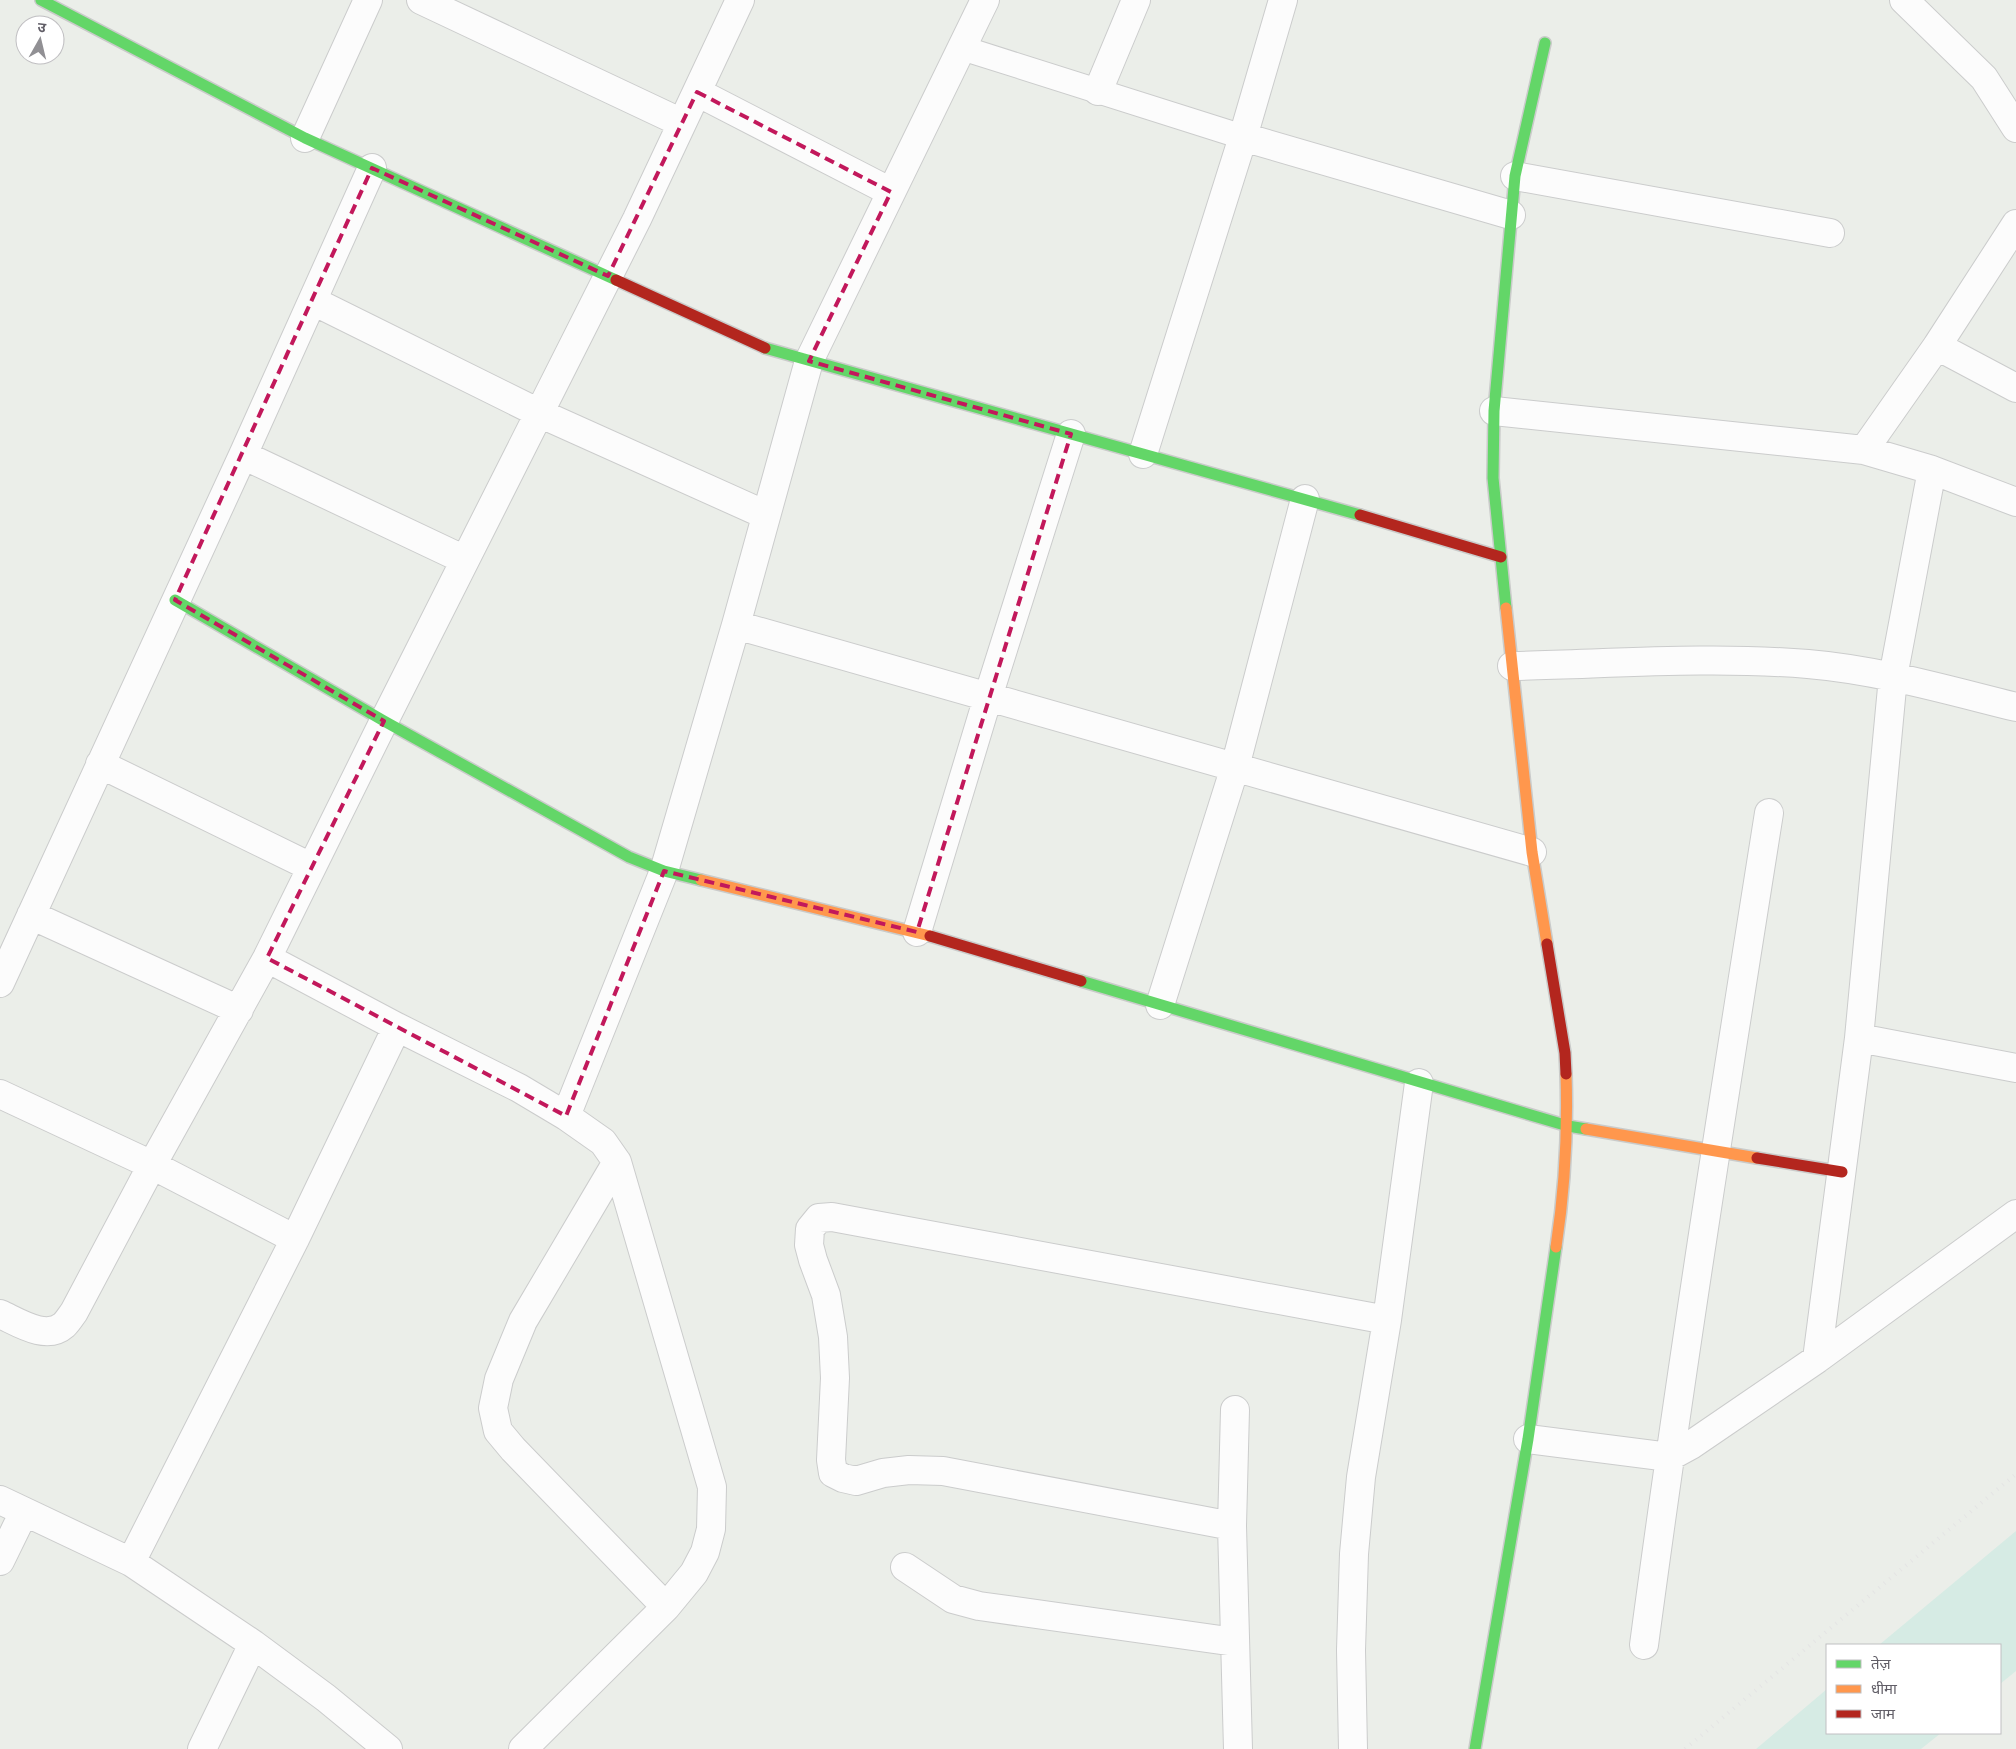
<svg xmlns="http://www.w3.org/2000/svg" width="2016" height="1749" font-family="Commissioner,'Noto Sans Devanagari',sans-serif">
	<style>
		.green { fill: #d6ebe4 }
		.lines { fill: none; stroke-linecap: round; stroke-linejoin: round }
		.lane-casing { stroke: #cbcccc; stroke-width: 26 }
		.street-casing { stroke: #cbcccc; stroke-width: 30 }
		.fast-casing { stroke: #cacbca; stroke-width: 14 }
		.slow-casing { stroke: #cacbca; stroke-width: 14 }
		.jam-casing { stroke: #cacbca; stroke-width: 14 }
		.lane { stroke: #fcfcfc; stroke-width: 24 }
		.street { stroke: #fcfcfc; stroke-width: 28 }
		.fast { stroke: #63d668; stroke-width: 11 }
		.slow { stroke: #ff974d; stroke-width: 11 }
		.jam { stroke: #b3261e; stroke-width: 11 }
		.rail { stroke: #e4e4e4; stroke-width: 4; stroke-dasharray: 1 6; stroke-linecap: butt }
		.marked { fill: none; stroke: #c2185b; stroke-width: 4; stroke-dasharray: 10 6; stroke-linejoin: round }
	</style>
	<rect width="100%" height="100%" fill="#ebeee9"/>
	<path class="green" d="M 2016,1531 L 2016,1671 L 2000,1684 L 2000,1645 L 1879,1645 Z
		M 1827,1689 L 1827,1733 L 1941,1733 L 1921,1749 L 1756,1749 Z"/>
	<g class="lines">
		<defs>
			<path id="lane" d="M 962,48 L 1243,137"/>
			<path id="street" d="M 421,0 L 682,123
				M 1904,0 L 1984,78 L 2016,128
				M 1098,91 L 1136,0
				M 697,92 L 891,192
				M 1243,137 L 1511,215
				M 305,138 L 368,0
				M 1515,176 L 1830,233
				M 313,301 L 539,413 L 766,515
				M 1937,346 L 2016,388
				M 1494,411 L 1864,450 L 1932,470 L 2016,502
				M 1864,450 L 1937,346 L 2016,224
				M 1143,454 L 1243,137 L 1283,0
				M 243,455 L 465,560
				M 736,625 L 1532,852
				M 1512,666 C 1610,664 1710,656 1808,664 C 1879,670 1947,690 2016,707
				M 100,764 L 311,867
				M 31,915 L 239,1010
				M 917,932 L 988,697 L 1071,434
				M 267,958 L 397,1027 L 519,1088 L 566,1116 L 603,1142 L 617,1162 L 712,1487 L 711,1529 L 705,1552 L 694,1573 L 666,1607 L 523,1749
				M 0,983 L 243,455 L 372,168
				M 1160,1005 L 1235,767 L 1305,499
				M 1859,1038 L 2016,1068
				M 0,1094 L 152,1165 L 295,1239
				M 566,1116 L 664,871 L 736,625 L 809,361 L 985,0
				M 617,1162 L 523,1321 L 499,1379 L 493,1408 L 498,1431 L 513,1449 L 666,1607
				M 0,1314 C 18,1322 46,1341 64,1325 C 68,1321 71,1316 74,1312 L 152,1165 L 267,958 L 384,721 L 637,219 L 740,0
				M 1817,1359 L 1859,1038 L 1893,677 L 1932,470
				M 1235,1410 L 1232,1526 L 943,1471 L 909,1470 L 883,1473 L 856,1481 L 843,1478 L 833,1473 L 831,1460 L 835,1378 L 833,1337 L 826,1295 L 813,1260 L 809,1245 L 810,1229 L 819,1218 L 832,1217 L 1387,1320
				M 1528,1439 L 1669,1457 L 1691,1445 L 1817,1359 L 2016,1214
				M 0,1500 L 131,1562 L 253,1644 L 326,1698 L 388,1749
				M 1232,1526 L 1238,1749
				M 0,1561 L 24,1512
				M 131,1562 L 295,1239 L 397,1027
				M 905,1567 L 953,1599 L 979,1606 L 1235,1642
				M 1644,1645 C 1681,1367 1725,1090 1769,813
				M 202,1749 L 253,1644
				M 1353,1749 L 1351,1650 L 1354,1554 L 1361,1477 L 1387,1320 L 1419,1083"/>
			<path id="fast" d="M 41,0 L 305,138 L 616,280
				M 765,348 L 1360,515
				M 175,600 L 384,721 L 629,857 L 664,871 L 701,880
				M 1506,608 L 1493,478 L 1494,411 L 1515,176 L 1545,43
				M 1081,981 L 1568,1126 L 1586,1129
				M 1475,1749 L 1528,1439 L 1556,1247"/>
			<path id="slow" d="M 1506,608 L 1532,852 L 1547,944
				M 701,880 L 930,936
				M 1586,1129 L 1757,1158
				M 1556,1247 C 1565,1188 1568,1134 1566,1074"/>
			<path id="jam" d="M 616,280 L 765,348
				M 1360,515 L 1501,557
				M 930,936 L 1081,981
				M 1547,944 L 1565,1053 L 1566,1074
				M 1757,1158 L 1842,1172"/>
		</defs>
		<use href="#lane" class="lane-casing"/>
		<use href="#street" class="street-casing"/>
		<use href="#fast" class="fast-casing"/>
		<use href="#slow" class="slow-casing"/>
		<use href="#jam" class="jam-casing"/>
		<use href="#lane" class="lane"/>
		<use href="#street" class="street"/>
		<use href="#fast" class="fast"/>
		<use href="#slow" class="slow"/>
		<use href="#jam" class="jam"/>
		<path class="rail" d="M 1685,1749 L 2016,1474"/>
	</g>
	<path class="marked" d="M 697,92 L 891,192 L 809,361 L 1071,434 L 917,932 L 664,871 L 566,1116 L 267,958 L 384,721 L 175,600 L 372,168 L 608,276 Z"/>
	<rect x="1826" y="1644" width="175" height="90" fill="#ffffff" stroke="#c0bfc2"/>
	<rect x="1836" y="1660" width="25" height="8" fill="#63d668" stroke="#c0bfc2"/>
	<text x="1871" y="1669" font-size="15" fill="#615e67">तेज़</text>
	<rect x="1836" y="1685" width="25" height="8" fill="#ff974d" stroke="#c0bfc2"/>
	<text x="1871" y="1694" font-size="15" fill="#615e67">धीमा</text>
	<rect x="1836" y="1710" width="25" height="8" fill="#b3261e" stroke="#c0bfc2"/>
	<text x="1871" y="1719" font-size="15" fill="#615e67">जाम</text>
	<g transform="translate(40 40) rotate(8)"><circle r="24" fill="#ffffff" stroke="#c0bfc2"/>
	<path d="M0-4L9 19L0 12L-9 19Z" fill="#919094"/>
	<text y="-8" font-size="14" font-weight="bold" text-anchor="middle" fill="#615e67">उ</text>
	</g>
</svg>
